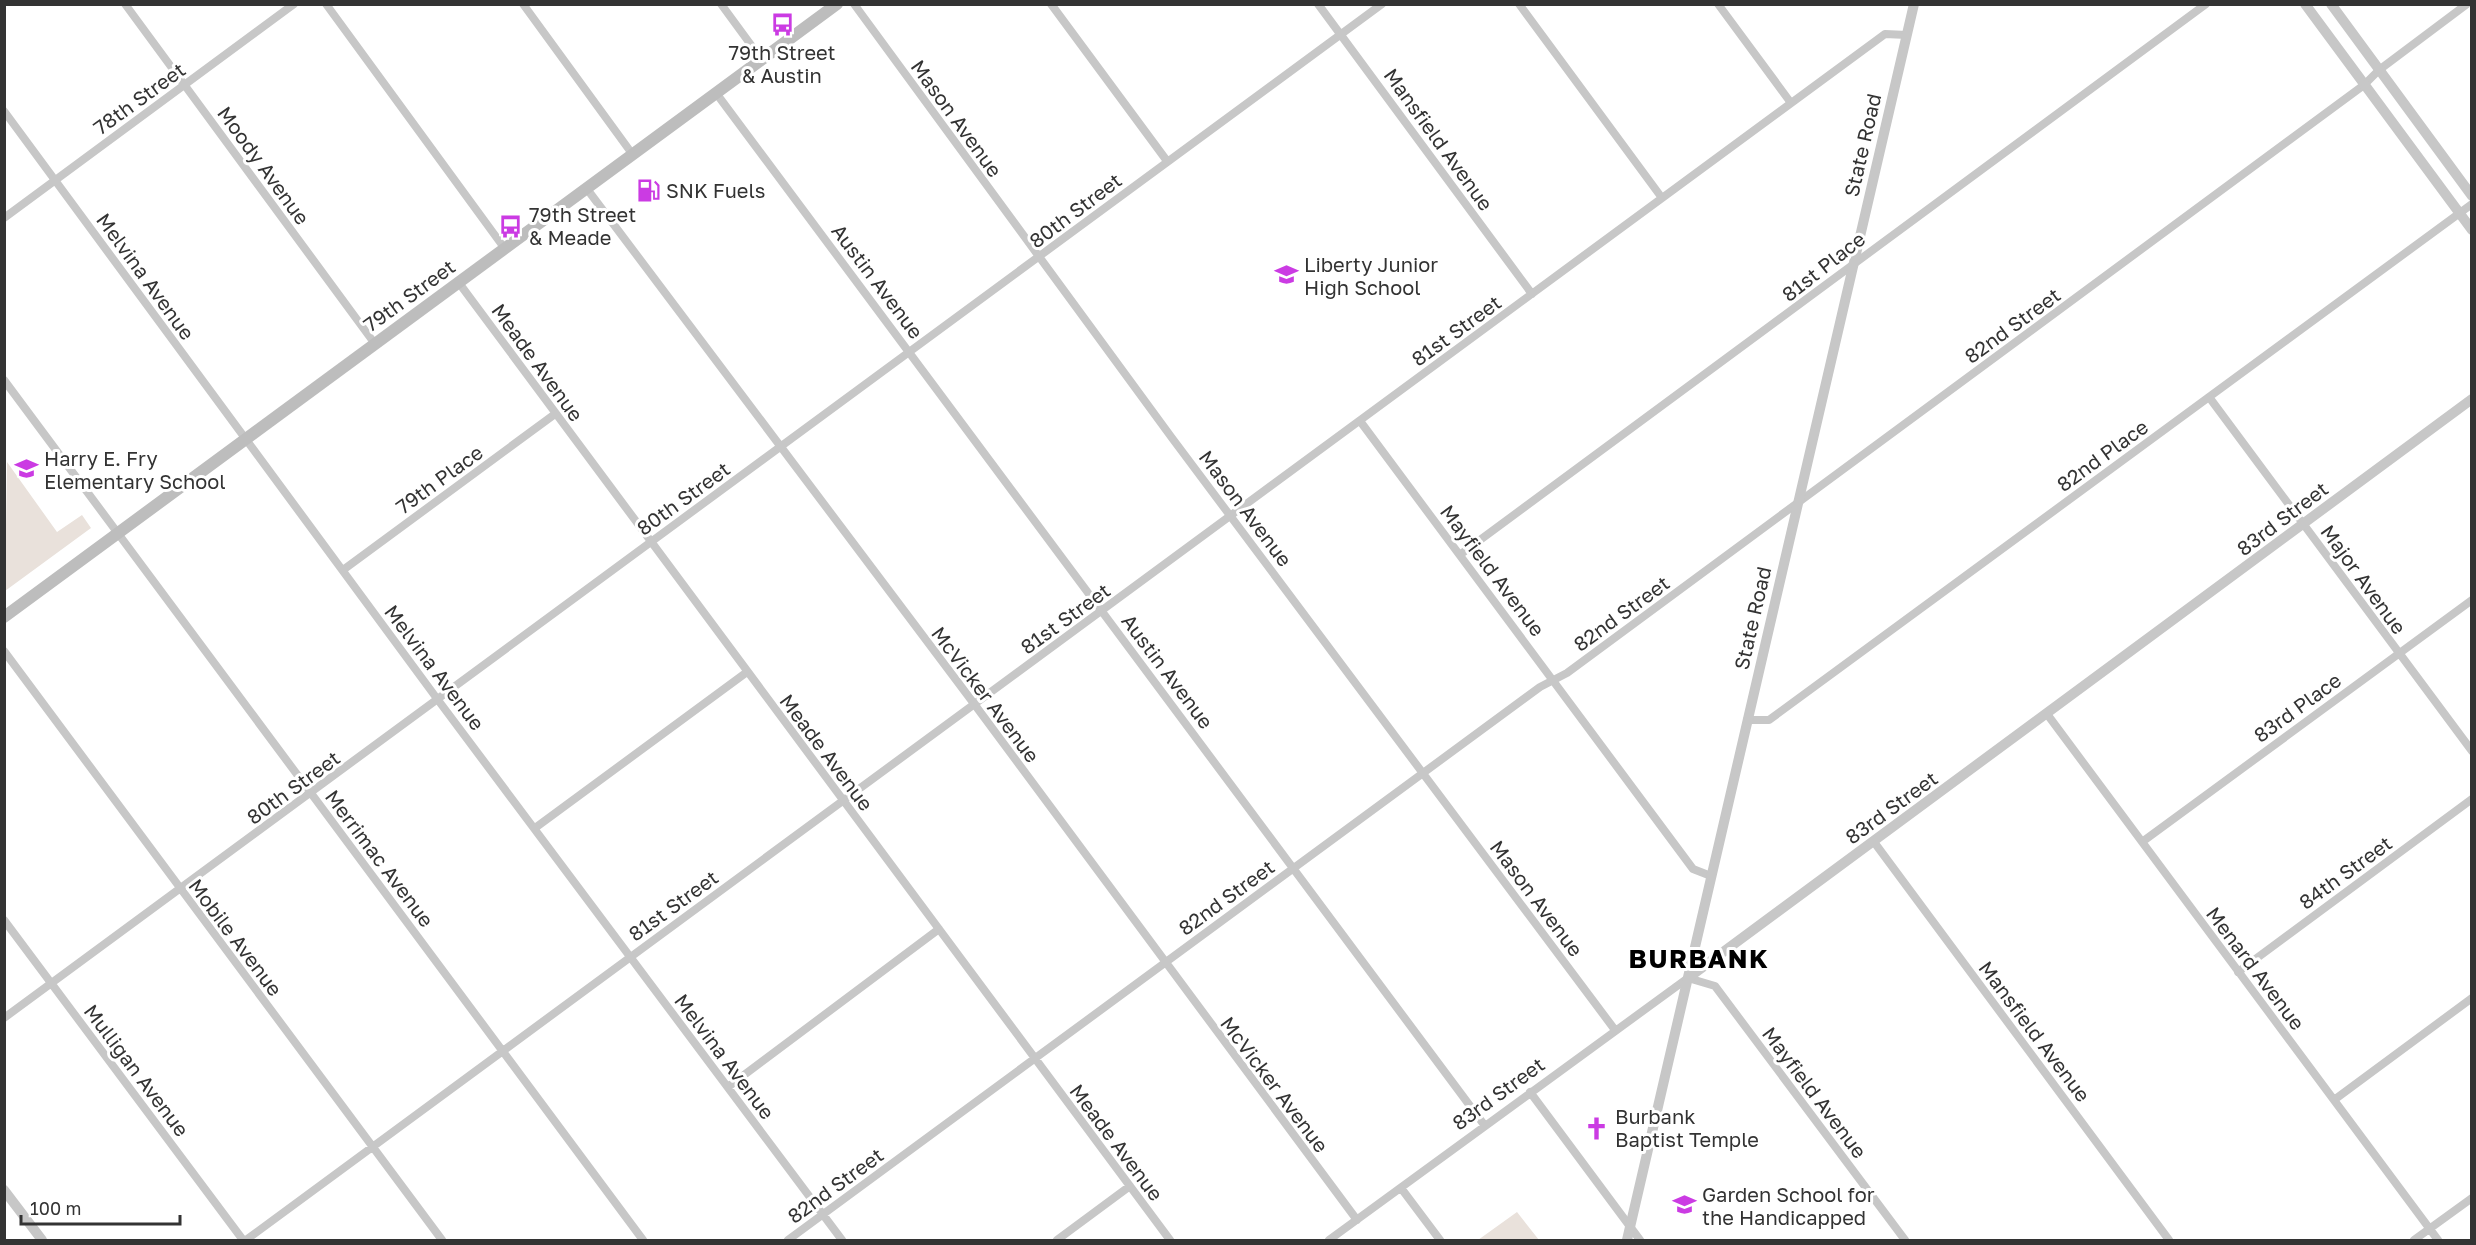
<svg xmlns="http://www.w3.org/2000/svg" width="2476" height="1245" font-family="'Golos Text',sans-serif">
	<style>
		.green { fill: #e9e1db }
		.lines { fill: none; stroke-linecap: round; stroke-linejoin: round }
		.minor { stroke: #c7c7c7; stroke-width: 8 }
		.tertiary { stroke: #c7c7c7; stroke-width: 10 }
		.secondary { stroke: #bdbdbd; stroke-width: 12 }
		.labels { text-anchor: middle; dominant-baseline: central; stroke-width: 6; stroke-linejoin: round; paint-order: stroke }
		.poi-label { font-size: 20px; fill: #333; stroke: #fff; text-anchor: start }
		.street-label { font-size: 20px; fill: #333; stroke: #fff }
		.district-label { font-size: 26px; font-weight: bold; letter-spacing: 1.5px; fill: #000; stroke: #fff }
	</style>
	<rect width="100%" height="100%" fill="#fff"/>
	<path class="green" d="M 7,462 L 57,532 L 82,515 L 91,528 L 5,591 Z
		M 1517,1212 L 1539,1240 L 1478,1240 Z"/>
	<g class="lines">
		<path class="minor" d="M 125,4 L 375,344
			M 326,4 L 505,249
			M 523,4 L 633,155
			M 721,4 L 762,60
			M 854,4 L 1172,438 L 1615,1030
			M 1051,4 L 1167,161
			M 1318,4 L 1532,294
			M 1519,4 L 1662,198
			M 1718,4 L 1791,103
			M 716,93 L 1485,1126
			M 4,111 L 438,700 L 842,1240
			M 587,189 L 975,705 L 1357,1220
			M 4,218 L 294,4
			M 459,283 L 1170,1240
			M 4,380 L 643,1240
			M 2209,397 L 2472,751
			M 1360,421 L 1693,869 L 1711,876
			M 1461,554 L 2206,4
			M 343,570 L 555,414
			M 4,651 L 442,1240
			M 2047,714 L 2438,1240
			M 1747,720 L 1769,720 L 2472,204
			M 535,828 L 747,672
			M 1874,842 L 2169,1240
			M 2142,842 L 2472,600
			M 4,920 L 243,1240
			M 2238,972 L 2472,799
			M 4,1018 L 1382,4
			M 728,1087 L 939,929
			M 1530,1092 L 1640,1240
			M 2334,1100 L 2472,998
			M 1401,1188 L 1440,1240
			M 246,1240 L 1885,34 L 1907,35
			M 788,1240 L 1540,687 L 1567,673 L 2364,85 L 2379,70 L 2467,4
			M 1057,1240 L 1130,1186
			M 1329,1240 L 1688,978 L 1715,986 L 1905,1240
			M 2414,1240 L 2472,1198"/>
		<path class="tertiary" d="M 2305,4 L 2472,230
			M 2331,4 L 2472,196
			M 1688,978 L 2472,399
			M 4,1190 L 42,1240
			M 1627,1240 L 1914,4"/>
		<path class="secondary" d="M 4,617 L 837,4"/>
	</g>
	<defs>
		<symbol id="bus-bare" viewBox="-9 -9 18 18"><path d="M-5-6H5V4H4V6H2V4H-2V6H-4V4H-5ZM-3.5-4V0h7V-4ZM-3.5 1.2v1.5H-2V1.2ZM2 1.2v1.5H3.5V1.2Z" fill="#cb3be3" stroke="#fff" stroke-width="2.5" paint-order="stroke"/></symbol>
		<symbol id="fuel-bare" viewBox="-9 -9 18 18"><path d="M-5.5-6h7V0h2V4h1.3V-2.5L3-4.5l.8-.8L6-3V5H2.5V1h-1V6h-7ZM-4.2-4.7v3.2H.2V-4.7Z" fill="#cb3be3" stroke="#fff" stroke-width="2.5" paint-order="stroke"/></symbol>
		<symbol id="school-bare" viewBox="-9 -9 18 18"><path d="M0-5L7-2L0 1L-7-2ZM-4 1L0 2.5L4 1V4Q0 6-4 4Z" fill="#cb3be3" stroke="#fff" stroke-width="2.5" paint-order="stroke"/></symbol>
		<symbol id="church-bare" viewBox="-9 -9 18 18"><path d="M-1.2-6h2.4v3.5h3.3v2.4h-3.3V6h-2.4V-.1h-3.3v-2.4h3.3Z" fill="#cb3be3" stroke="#fff" stroke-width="2.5" paint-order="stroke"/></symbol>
	</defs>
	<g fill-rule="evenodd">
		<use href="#bus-bare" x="766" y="8" width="33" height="33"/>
		<use href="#fuel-bare" x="632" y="174" width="33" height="33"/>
		<use href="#bus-bare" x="494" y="210" width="33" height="33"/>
		<use href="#school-bare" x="1270" y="258" width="33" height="33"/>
		<use href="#school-bare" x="10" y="452" width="33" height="33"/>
		<use href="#church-bare" x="1580" y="1112" width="33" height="33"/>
		<use href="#school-bare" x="1668" y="1188" width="33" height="33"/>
	</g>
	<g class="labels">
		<g class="poi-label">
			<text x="782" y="52" text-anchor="middle">79th Street<tspan x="782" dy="23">&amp; Austin</tspan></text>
			<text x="666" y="190">SNK Fuels</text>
			<text x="529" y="214">79th Street<tspan x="529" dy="23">&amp; Meade</tspan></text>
			<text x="1304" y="264">Liberty Junior<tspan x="1304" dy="23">High School</tspan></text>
			<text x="44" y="458">Harry E. Fry<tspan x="44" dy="23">Elementary School</tspan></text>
			<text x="1615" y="1116">Burbank<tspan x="1615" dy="23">Baptist Temple</tspan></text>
			<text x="1702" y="1194">Garden School for<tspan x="1702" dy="23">the Handicapped</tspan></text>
		</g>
		<g class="street-label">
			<text transform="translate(139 98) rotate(-36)">78th Street</text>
			<text transform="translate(957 118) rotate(54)">Mason Avenue</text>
			<text transform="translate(1439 139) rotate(54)">Mansfield Avenue</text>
			<text transform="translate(1862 145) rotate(-77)">State Road</text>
			<text transform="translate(264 165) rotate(54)">Moody Avenue</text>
			<text transform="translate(1075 210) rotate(-37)">80th Street</text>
			<text transform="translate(1823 266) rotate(-38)">81st Place</text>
			<text transform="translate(146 276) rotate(54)">Melvina Avenue</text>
			<text transform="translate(878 281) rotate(53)">Austin Avenue</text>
			<text transform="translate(409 295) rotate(-36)">79th Street</text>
			<text transform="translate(2012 325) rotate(-36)">82nd Street</text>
			<text transform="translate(1456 330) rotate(-36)">81st Street</text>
			<text transform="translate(538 362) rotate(54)">Meade Avenue</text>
			<text transform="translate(2102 455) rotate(-36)">82nd Place</text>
			<text transform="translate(439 479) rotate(-36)">79th Place</text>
			<text transform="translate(683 498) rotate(-36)">80th Street</text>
			<text transform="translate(1246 508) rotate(53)">Mason Avenue</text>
			<text transform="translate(2282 518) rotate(-37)">83rd Street</text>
			<text transform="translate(1493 570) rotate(53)">Mayfield Avenue</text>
			<text transform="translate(2364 579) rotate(54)">Major Avenue</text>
			<text transform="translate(1621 613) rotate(-36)">82nd Street</text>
			<text transform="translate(1065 618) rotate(-36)">81st Street</text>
			<text transform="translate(1752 618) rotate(-77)">State Road</text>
			<text transform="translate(435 667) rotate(53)">Melvina Avenue</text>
			<text transform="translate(1168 671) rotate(53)">Austin Avenue</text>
			<text transform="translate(986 694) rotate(53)">McVicker Avenue</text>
			<text transform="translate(2297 707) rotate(-36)">83rd Place</text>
			<text transform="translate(827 752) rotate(53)">Meade Avenue</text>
			<text transform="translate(293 787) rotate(-36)">80th Street</text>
			<text transform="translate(1891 807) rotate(-36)">83rd Street</text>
			<text transform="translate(380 858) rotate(53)">Merrimac Avenue</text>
			<text transform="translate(2345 872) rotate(-36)">84th Street</text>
			<text transform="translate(1226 897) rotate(-36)">82nd Street</text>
			<text transform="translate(1537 898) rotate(53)">Mason Avenue</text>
			<text transform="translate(673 905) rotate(-36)">81st Street</text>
			<text transform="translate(236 937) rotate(53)">Mobile Avenue</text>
			<text transform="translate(2256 968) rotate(53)">Menard Avenue</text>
			<text transform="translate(2035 1031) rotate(53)">Mansfield Avenue</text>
			<text transform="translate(725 1056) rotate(53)">Melvina Avenue</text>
			<text transform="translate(137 1070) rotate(53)">Mulligan Avenue</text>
			<text transform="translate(1275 1084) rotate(53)">McVicker Avenue</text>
			<text transform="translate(1815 1092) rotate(53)">Mayfield Avenue</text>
			<text transform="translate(1498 1093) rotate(-36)">83rd Street</text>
			<text transform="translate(1117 1142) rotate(53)">Meade Avenue</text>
			<text transform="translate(835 1185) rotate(-36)">82nd Street</text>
		</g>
		<g class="district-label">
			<text x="1699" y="958">BURBANK</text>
		</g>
	</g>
	<rect width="2476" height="1245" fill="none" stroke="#333333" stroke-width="12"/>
	<path d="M21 1215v9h159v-9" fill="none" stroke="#333333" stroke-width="3"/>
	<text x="30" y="1215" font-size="18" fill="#333333" stroke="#ffffff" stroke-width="4.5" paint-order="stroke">100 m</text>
</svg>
